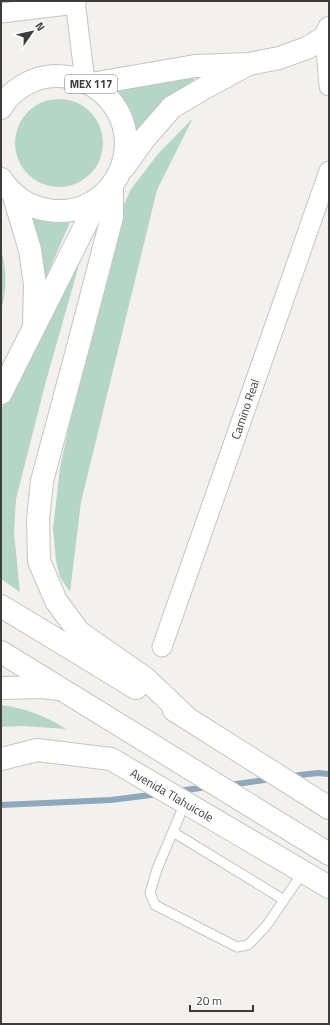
<svg xmlns="http://www.w3.org/2000/svg" width="330" height="1025" font-family="'Titillium Web',sans-serif">
	<style>
		.green { fill: #b5d6c6 }
		.lines { fill: none; stroke-linecap: round; stroke-linejoin: round }
		.stream { stroke: #8da7bc; stroke-width: 6 }
		.service-casing { stroke: #c6c4c2; stroke-width: 11 }
		.minor-casing { stroke: #c6c4c2; stroke-width: 21 }
		.secondary-casing { stroke: #c6c4c2; stroke-width: 24 }
		.primary-casing { stroke: #c6c4c2; stroke-width: 24 }
		.motorway-casing { stroke: #c6c4c2; stroke-width: 24 }
		.service { stroke: #fff; stroke-width: 9 }
		.minor { stroke: #fff; stroke-width: 19 }
		.secondary { stroke: #fff; stroke-width: 22 }
		.primary { stroke: #fff; stroke-width: 22 }
		.motorway { stroke: #fff; stroke-width: 22 }
		.labels { text-anchor: middle; dominant-baseline: central; stroke-width: 3; stroke-linejoin: round; paint-order: stroke }
		.shield { fill: #fff; stroke: #777676; stroke-width: 1 }
		.shield-label { font-size: 11px; font-weight: bold; fill: #3d3c3b }
		.street-label { font-size: 12px; fill: #3d3c3b; stroke: #fff }
	</style>
	<rect width="100%" height="100%" fill="#f3f1ee"/>
	<path class="green" d="M 196,78 L 130,135 L 105,88 Z
		M15 143a44 44 0 1 1 88 0a44 44 0 1 1-88 0Z
		M 193,118 L 157,190 L 81,502 L 70,592 L 60,577 L 56,561 L 53,529 L 60,468 L 77,389 L 120,213 L 131,189 L 158,154 Z
		M 29,216 L 71,220 L 41,289 Z
		M 1,250 C 7,269 7,291 1,310 Z
		M 82,254 L 46,381 L 16,499 L 14,533 L 20,592 L 1,579 L 1,410 Z
		M 1,705 C 25,708 46,716 66,729 L 24,726 L 1,727 Z"/>
	<g class="lines">
		<path class="stream" d="M 291,776 L 318,773 L 329,774
			M 229,785 L 272,779
			M 178,791 L 208,787
			M 1,805 L 111,800 L 159,794"/>
		<defs>
			<path id="service" d="M 185,803 L 157,869 L 150,893 L 155,905 L 237,947 L 248,945 L 267,925 L 303,872
				M 173,832 L 284,900"/>
			<path id="minor" d="M 75,1 L 85,81
				M 1,13 L 76,4
				M 325,37 L 329,86
				M 162,647 L 329,171"/>
			<path id="secondary" d="M 1,759 L 37,750 L 111,759 L 329,887"/>
			<path id="primary" d="M 91,84 L 195,66 L 249,64 L 279,58 L 307,48 L 325,37 L 329,28
				M 1,108 C 11,89 35,76 56,76 C 76,76 94,83 108,98 C 151,145 111,221 48,210 C 35,208 22,202 13,193 C 8,189 5,184 1,179
				M 124,167 L 144,139 L 172,107 L 208,86 L 245,66
				M 13,193 L 30,250 L 35,285 L 34,323
				M 1,393 L 99,198"/>
			<path id="motorway" d="M 112,185 L 112,217 L 79,343 L 42,481 L 38,519 L 39,561 L 56,601 L 79,632 L 145,678 L 187,718
				M 1,606 L 136,688
				M 1,652 L 329,854
				M 1,688 L 41,687 L 59,689
				M 174,710 L 329,808"/>
		</defs>
		<use href="#service" class="service-casing"/>
		<use href="#minor" class="minor-casing"/>
		<use href="#secondary" class="secondary-casing"/>
		<use href="#primary" class="primary-casing"/>
		<use href="#motorway" class="motorway-casing"/>
		<use href="#service" class="service"/>
		<use href="#minor" class="minor"/>
		<use href="#secondary" class="secondary"/>
		<use href="#primary" class="primary"/>
		<use href="#motorway" class="motorway"/>
	</g>
	<g class="labels">
		<rect class="shield" x="65" y="75" width="52" height="18" rx="3"/>
		<g class="shield-label">
			<text x="91" y="84">MEX 117</text>
		</g>
		<g class="street-label">
			<text transform="translate(245 409) rotate(-71)">Camino Real</text>
			<text transform="translate(172 795) rotate(30)">Avenida Tlahuicole</text>
		</g>
	</g>
	<rect width="330" height="1025" fill="none" stroke="#3d3c3b" stroke-width="4"/>
	<g transform="translate(32 32) rotate(56)" stroke="#ffffff" stroke-width="3" paint-order="stroke">
	<path d="M0-3L7 15L0 10L-7 15Z" fill="#3d3c3b"/>
	<text y="-6" font-size="11" font-weight="bold" text-anchor="middle" fill="#3d3c3b">N</text>
	</g>
	<path d="M190 1005v6h63v-6" fill="none" stroke="#3d3c3b" stroke-width="2"/>
	<text x="196" y="1005" font-size="12" fill="#3d3c3b" stroke="#ffffff" stroke-width="3" paint-order="stroke">20 m</text>
</svg>
